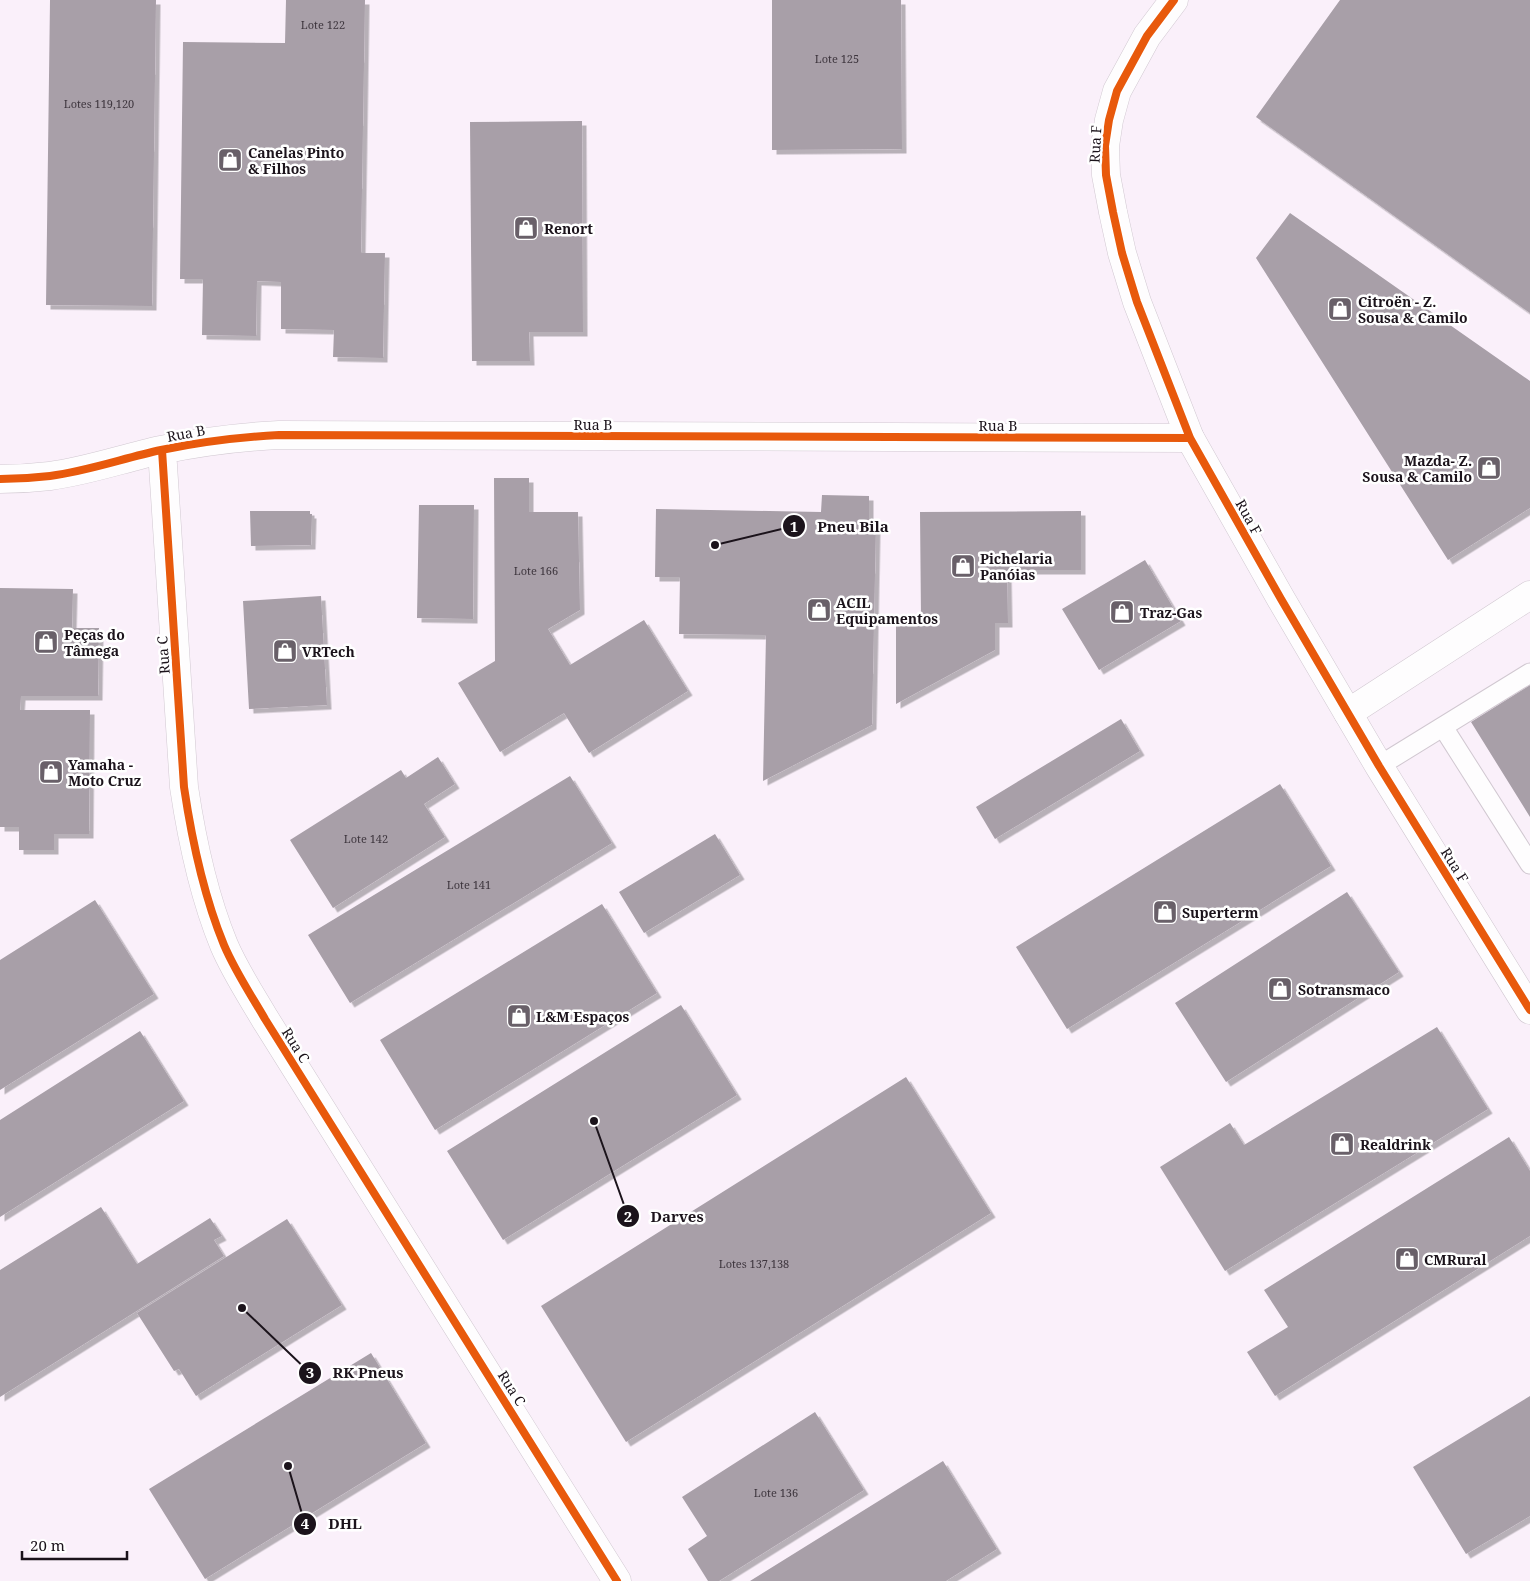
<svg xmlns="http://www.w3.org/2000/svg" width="1530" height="1581" font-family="'Noto Serif',serif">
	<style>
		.building { fill: #a89fa8; filter: url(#shadow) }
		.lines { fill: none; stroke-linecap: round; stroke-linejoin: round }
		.service-casing { stroke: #d1c8d1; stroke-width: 21 }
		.minor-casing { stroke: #d1c8d1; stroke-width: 29 }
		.tertiary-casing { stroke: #d1c8d1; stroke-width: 29 }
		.service { stroke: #fefdfe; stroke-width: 19 }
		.minor { stroke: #fefdfe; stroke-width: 28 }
		.tertiary { stroke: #fefdfe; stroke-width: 28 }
		.cycleway-casing { stroke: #fff; stroke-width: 11 }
		.cycleway { stroke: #e8590c; stroke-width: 8 }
		.labels { text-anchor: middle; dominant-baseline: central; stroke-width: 5; stroke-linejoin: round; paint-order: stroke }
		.number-label { font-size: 11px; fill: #3e363e }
		.street-label { font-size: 14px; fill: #1b131b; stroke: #fff }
		.poi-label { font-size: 14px; font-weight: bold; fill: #1b131b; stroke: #fff; text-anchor: start }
		.leader { fill: none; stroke: #1b131b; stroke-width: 2 }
		.callout-dot { fill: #1b131b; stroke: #fff; stroke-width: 2 }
		.mark-label { font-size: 15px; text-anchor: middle; font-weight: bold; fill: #fff }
		.callout-label { font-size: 15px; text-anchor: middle; font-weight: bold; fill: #1b131b; stroke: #fff; stroke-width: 5; stroke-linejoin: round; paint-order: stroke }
	</style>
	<defs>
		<filter id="shadow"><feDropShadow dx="4.5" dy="4.5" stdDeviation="0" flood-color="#0004"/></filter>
	</defs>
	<rect width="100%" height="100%" fill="#faf0fa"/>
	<path class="building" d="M 50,0 L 156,0 L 152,306 L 46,305 Z
		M 286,0 L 365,0 L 361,253 L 385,253 L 383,358 L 333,357 L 334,330 L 281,329 L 281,282 L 257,281 L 256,336 L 202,335 L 203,279 L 180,279 L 183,42 L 285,43 Z
		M 772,0 L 901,0 L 902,149 L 772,150 Z
		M 1340,0 L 1530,0 L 1530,313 L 1256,117 Z
		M 582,121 L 583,332 L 529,332 L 530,361 L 472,361 L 470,122 Z
		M 1290,213 L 1530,381 L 1530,508 L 1448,560 L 1256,258 Z
		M 494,478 L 529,478 L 529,512 L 578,512 L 580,610 L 548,629 L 570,665 L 644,620 L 688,691 L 589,753 L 564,713 L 500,752 L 458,683 L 495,661 Z
		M 822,495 L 869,496 L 869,524 L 876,524 L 872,725 L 763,781 L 766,635 L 679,634 L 680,577 L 655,577 L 656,509 L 821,512 Z
		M 419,505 L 474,505 L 473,619 L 417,618 Z
		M 250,511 L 310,511 L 310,514 L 312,514 L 311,545 L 251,546 Z
		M 1081,511 L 1081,570 L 1007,570 L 1008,623 L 995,623 L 995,650 L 896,704 L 896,619 L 921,618 L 920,512 Z
		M 1145,560 L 1181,621 L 1099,670 L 1062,609 Z
		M 0,588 L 73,589 L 72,628 L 99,628 L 98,696 L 21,696 L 20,710 L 90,710 L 89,834 L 54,834 L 54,850 L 19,850 L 19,827 L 0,827 Z
		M 321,596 L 327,705 L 249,709 L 243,601 Z
		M 1530,685 L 1530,817 L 1471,722 Z
		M 1121,719 L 1140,751 L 995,839 L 976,807 Z
		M 438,757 L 455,784 L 424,804 L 445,837 L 333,908 L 290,840 L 401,770 L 406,778 Z
		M 570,776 L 612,843 L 350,1003 L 308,935 Z
		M 1280,784 L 1331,866 L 1067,1029 L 1016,947 Z
		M 715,834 L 740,875 L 644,933 L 619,892 Z
		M 1347,892 L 1399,972 L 1226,1082 L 1175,1003 Z
		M 95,900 L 154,994 L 0,1090 L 0,960 Z
		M 602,904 L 657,993 L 435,1130 L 380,1040 Z
		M 681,1005 L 737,1095 L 503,1240 L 447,1151 Z
		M 1437,1027 L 1488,1109 L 1225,1271 L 1160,1167 L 1230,1123 L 1244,1145 Z
		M 140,1031 L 184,1101 L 0,1217 L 0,1120 Z
		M 906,1077 L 991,1213 L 626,1442 L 541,1306 Z
		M 1509,1137 L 1530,1171 L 1530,1236 L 1275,1396 L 1247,1352 L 1288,1327 L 1264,1290 Z
		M 101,1207 L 137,1264 L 210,1218 L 222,1236 L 214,1240 L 224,1256 L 0,1397 L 0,1270 Z
		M 287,1219 L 342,1305 L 196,1396 L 179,1369 L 174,1371 L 137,1313 Z
		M 371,1353 L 426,1443 L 205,1579 L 149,1489 Z
		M 1530,1396 L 1530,1516 L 1466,1554 L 1413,1467 Z
		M 815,1412 L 864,1490 L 719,1581 L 708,1581 L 688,1549 L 707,1536 L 682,1497 Z
		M 943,1461 L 997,1549 L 946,1581 L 750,1581 Z"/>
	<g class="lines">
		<defs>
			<path id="service" d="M 1443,727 L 1530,864
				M 1379,766 L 1530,673"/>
			<path id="minor" d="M 162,450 L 184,787 C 192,841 203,894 224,945 C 235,971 251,995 265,1019 L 617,1581
				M 0,479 C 17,479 33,478 50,476 C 88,471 124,458 161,450 C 200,442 239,437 279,435 L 1190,438
				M 1348,713 L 1530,595"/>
			<path id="tertiary" d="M 1174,0 L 1147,36 L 1117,91 L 1109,120 L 1105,146 L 1106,175 L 1113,212 L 1122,253 L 1137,302 L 1190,438 L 1281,599 L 1379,766 L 1530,1010"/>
		</defs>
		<use href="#service" class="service-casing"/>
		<use href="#minor" class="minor-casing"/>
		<use href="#tertiary" class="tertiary-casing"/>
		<use href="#service" class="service"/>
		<use href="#minor" class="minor"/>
		<use href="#tertiary" class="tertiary"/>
		<defs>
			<path id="cycleway" d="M 1174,0 L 1147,36 L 1117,91 L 1109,120 L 1105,146 L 1106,175 L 1113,212 L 1122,253 L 1137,302 L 1190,438 L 1281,599 L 1379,766 L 1530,1010
				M 162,450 L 184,787 C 192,841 203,894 224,945 C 235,971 251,995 265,1019 L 617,1581
				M 0,479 C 17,479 33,478 50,476 C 88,471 124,458 161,450 C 200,442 239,437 279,435 L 1190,438"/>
		</defs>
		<use href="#cycleway" class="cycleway-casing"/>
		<use href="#cycleway" class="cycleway"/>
	</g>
	<defs>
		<symbol id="shop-square" viewBox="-11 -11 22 22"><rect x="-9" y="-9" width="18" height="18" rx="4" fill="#696069" stroke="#fff"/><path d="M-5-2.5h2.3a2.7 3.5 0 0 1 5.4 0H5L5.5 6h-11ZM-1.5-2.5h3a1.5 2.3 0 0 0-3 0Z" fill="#fff"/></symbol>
	</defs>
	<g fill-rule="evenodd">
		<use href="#shop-square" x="216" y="146" width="28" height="28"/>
		<use href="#shop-square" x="512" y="214" width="28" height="28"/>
		<use href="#shop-square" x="1326" y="295" width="28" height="28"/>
		<use href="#shop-square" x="1475" y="454" width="28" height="28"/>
		<use href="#shop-square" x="949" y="552" width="28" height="28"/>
		<use href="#shop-square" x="805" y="596" width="28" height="28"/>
		<use href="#shop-square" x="1108" y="598" width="28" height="28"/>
		<use href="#shop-square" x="32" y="628" width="28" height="28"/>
		<use href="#shop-square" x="271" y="637" width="28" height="28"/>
		<use href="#shop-square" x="37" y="758" width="28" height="28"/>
		<use href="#shop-square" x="1151" y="898" width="28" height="28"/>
		<use href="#shop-square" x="1266" y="975" width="28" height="28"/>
		<use href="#shop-square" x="505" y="1002" width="28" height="28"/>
		<use href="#shop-square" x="1328" y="1130" width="28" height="28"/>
		<use href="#shop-square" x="1393" y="1245" width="28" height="28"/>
	</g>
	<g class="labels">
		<g class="number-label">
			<text x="323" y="24">Lote 122</text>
			<text x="837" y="58">Lote 125</text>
			<text x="99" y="103">Lotes 119,120</text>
			<text x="536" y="570">Lote 166</text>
			<text x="366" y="838">Lote 142</text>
			<text x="469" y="884">Lote 141</text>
			<text x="754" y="1263">Lotes 137,138</text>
			<text x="776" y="1492">Lote 136</text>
		</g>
		<g class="street-label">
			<text transform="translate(1095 144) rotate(-87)">Rua F</text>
			<text x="593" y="424">Rua B</text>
			<text x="998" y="425">Rua B</text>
			<text transform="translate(186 433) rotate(-11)">Rua B</text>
			<text transform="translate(1249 517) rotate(61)">Rua F</text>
			<text transform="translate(163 655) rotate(-94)">Rua C</text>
			<text transform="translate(1455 865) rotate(58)">Rua F</text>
			<text transform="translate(296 1045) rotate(58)">Rua C</text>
			<text transform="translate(512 1388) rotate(58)">Rua C</text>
		</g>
		<g class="poi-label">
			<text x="248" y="152">Canelas Pinto<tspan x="248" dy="16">&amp; Filhos</tspan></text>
			<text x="544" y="228">Renort</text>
			<text x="1358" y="301">Citroën - Z.<tspan x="1358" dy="16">Sousa &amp; Camilo</tspan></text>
			<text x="1472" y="460" text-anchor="end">Mazda- Z.<tspan x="1472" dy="16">Sousa &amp; Camilo</tspan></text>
			<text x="980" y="558">Pichelaria<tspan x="980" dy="16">Panóias</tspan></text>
			<text x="836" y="602">ACIL<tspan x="836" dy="16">Equipamentos</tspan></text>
			<text x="1140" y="612">Traz-Gas</text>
			<text x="64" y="634">Peças do<tspan x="64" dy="16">Tâmega</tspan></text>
			<text x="302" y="651">VRTech</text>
			<text x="68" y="764">Yamaha -<tspan x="68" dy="16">Moto Cruz</tspan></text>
			<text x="1182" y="912">Superterm</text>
			<text x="1298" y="989">Sotransmaco</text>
			<text x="536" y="1016">L&amp;M Espaços</text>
			<text x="1360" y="1144">Realdrink</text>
			<text x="1424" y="1259">CMRural</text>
		</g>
	</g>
	<path class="leader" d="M715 545L794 526M594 1121L628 1216M242 1308L310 1373M288 1466L305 1524"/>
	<g class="callout-dot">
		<circle cx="715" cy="545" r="5"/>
		<circle cx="594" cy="1121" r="5"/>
		<circle cx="242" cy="1308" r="5"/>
		<circle cx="288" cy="1466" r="5"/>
		<circle cx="794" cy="526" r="12"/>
		<circle cx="628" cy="1216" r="12"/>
		<circle cx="310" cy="1373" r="12"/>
		<circle cx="305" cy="1524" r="12"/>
	</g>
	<g class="mark-label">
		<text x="794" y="532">1</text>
		<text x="628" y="1222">2</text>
		<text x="310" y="1378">3</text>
		<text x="305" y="1529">4</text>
	</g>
	<g class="callout-label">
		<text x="853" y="532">Pneu Bila</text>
		<text x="677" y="1222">Darves</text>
		<text x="368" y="1378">RK Pneus</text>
		<text x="345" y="1529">DHL</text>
	</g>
	<path d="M22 1551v8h105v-8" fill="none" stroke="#1b131b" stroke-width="2.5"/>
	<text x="30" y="1551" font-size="15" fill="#1b131b" stroke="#ffffff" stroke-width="4" paint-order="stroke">20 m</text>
</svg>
